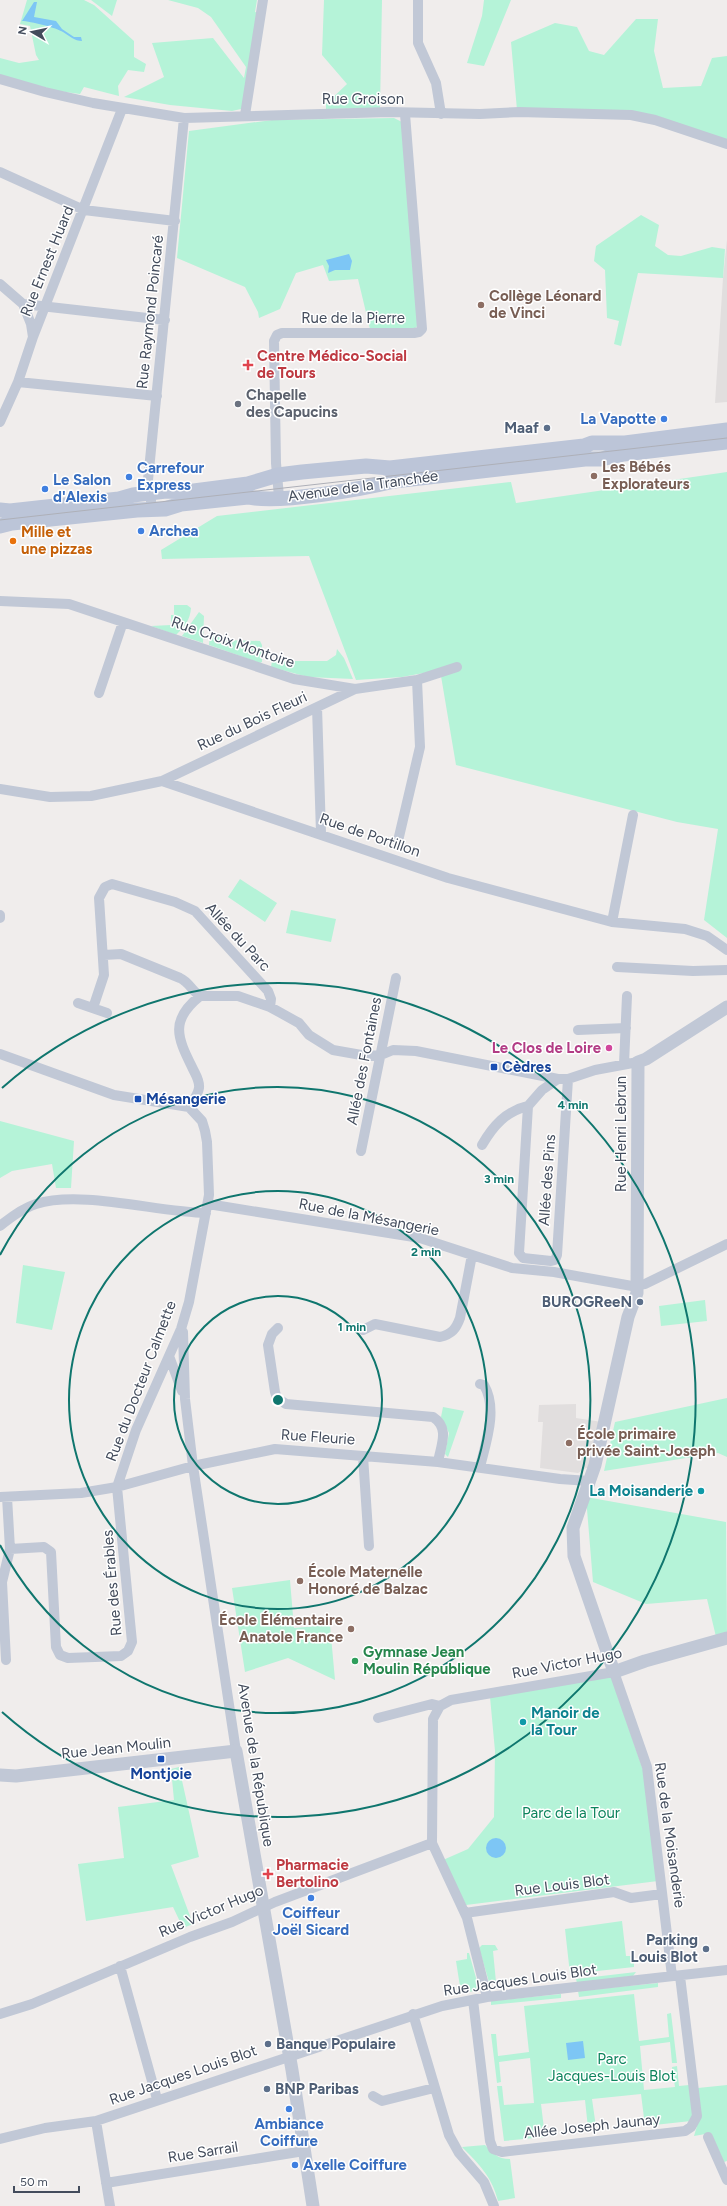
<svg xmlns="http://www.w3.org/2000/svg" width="727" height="2206" font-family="Figtree,sans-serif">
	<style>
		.education { fill: #e1dede }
		.green { fill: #b5f3d8 }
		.water { fill: #7dc6f5 }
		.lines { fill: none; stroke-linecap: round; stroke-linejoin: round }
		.minor { stroke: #c1c8d6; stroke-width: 10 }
		.tertiary { stroke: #c1c8d6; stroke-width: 13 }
		.secondary { stroke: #bcc5d8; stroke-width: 15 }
		.tram { stroke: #aeb0b8; stroke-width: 1 }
		.ring { fill: none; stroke: #0f766e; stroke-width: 2 }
		.education-dot { fill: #8d6e63; stroke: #fff; stroke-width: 1.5 }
		.health-dot { fill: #e0444e; stroke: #fff; stroke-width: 1.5 }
		.worship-dot { fill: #6b7280; stroke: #fff; stroke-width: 1.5 }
		.shop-dot { fill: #3f7fe0; stroke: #fff; stroke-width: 1.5 }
		.service-dot { fill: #5c6f8a; stroke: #fff; stroke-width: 1.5 }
		.food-dot { fill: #e8710a; stroke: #fff; stroke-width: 1.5 }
		.hotel-dot { fill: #d1479c; stroke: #fff; stroke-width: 1.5 }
		.transit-dot { fill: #1a4fb4; stroke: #fff; stroke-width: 1.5 }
		.culture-dot { fill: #0f9aa8; stroke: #fff; stroke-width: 1.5 }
		.leisure-dot { fill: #2e9e5b; stroke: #fff; stroke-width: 1.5 }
		.labels { text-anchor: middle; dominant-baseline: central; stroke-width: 3; stroke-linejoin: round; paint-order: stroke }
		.street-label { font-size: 15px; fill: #434c5c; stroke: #fff }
		.education-label { font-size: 15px; font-weight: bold; fill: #785e54; stroke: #fff; text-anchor: start }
		.health-label { font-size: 15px; font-weight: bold; fill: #be3a42; stroke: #fff; text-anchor: start }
		.worship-label { font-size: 15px; font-weight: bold; fill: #5b616d; stroke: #fff; text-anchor: start }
		.shop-label { font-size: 15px; font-weight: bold; fill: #366cbe; stroke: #fff; text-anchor: start }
		.service-label { font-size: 15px; font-weight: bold; fill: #4e5e75; stroke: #fff; text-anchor: end }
		.food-label { font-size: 15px; font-weight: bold; fill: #c56008; stroke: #fff; text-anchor: start }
		.hotel-label { font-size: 15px; font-weight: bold; fill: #b23c85; stroke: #fff; text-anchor: end }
		.transit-label { font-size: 15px; font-weight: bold; fill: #164399; stroke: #fff; text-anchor: start }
		.culture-label { font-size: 15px; font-weight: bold; fill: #0d838f; stroke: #fff; text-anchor: end }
		.leisure-label { font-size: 15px; font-weight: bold; fill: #27864d; stroke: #fff; text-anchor: start }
		.park-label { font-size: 15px; fill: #0d845d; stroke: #fff }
		.centre { fill: #0f766e; stroke: #fff; stroke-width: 2 }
		.ring-label { font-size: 12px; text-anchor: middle; font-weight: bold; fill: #0f766e; stroke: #fff; stroke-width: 3; stroke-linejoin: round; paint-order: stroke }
	</style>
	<rect width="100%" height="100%" fill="#f0edec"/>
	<path class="education" d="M 727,240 L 727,402 L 715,403 L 723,278 Z
		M 576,1404 L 576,1418 L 602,1422 L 592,1468 L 586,1468 L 578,1473 L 540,1468 L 543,1422 L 538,1422 L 539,1405 Z"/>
	<path class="green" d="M 27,0 L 84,0 L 94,5 L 134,41 L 134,57 L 146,64 L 144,72 L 128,70 L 118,86 L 119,96 L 84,87 L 80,94 L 58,91 L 0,75 L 0,58 L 19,63 L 39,60 L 36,55 L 30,26 L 20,24 Z
		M 91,0 L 117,0 L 112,16 Z
		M 168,0 L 257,0 L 255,12 L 259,13 L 245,101 L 241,109 L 232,111 L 170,105 L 124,97 L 164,77 L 152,43 L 213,38 L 244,78 L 246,67 L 211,17 L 198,8 Z
		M 324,0 L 382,0 L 380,108 L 326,109 L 326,104 L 347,84 L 322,55 Z
		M 484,0 L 511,0 L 484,66 L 467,63 L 482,16 Z
		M 636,19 L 658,19 L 654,51 L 663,88 L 701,86 L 712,58 L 727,56 L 727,140 L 635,112 L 517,110 L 511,42 L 555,23 L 577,27 L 589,51 L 604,55 Z
		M 394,118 L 402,122 L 419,325 L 415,328 L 370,329 L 358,279 L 329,281 L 323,265 L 296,273 L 280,309 L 259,318 L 258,312 L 245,287 L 177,258 L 189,131 L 272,120 Z
		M 641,215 L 659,225 L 655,246 L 668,255 L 681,256 L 712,247 L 725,249 L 723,278 L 638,273 L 621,346 L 614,344 L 619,321 L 607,318 L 605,270 L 594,261 L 596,246 Z
		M 727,472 L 727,938 L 704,920 L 718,829 L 677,822 L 456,765 L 440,670 L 402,677 L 356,680 L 309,556 L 162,559 L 161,550 L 217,516 L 511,482 L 516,503 Z
		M 174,605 L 187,605 L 191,608 C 190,620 185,626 176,635 L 151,626 L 171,625 L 171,615 L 174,615 Z
		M 199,612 L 204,616 L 203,643 L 182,636 Z
		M 210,633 L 215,633 L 226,640 L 260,641 L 262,645 L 262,662 L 260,663 L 209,645 Z
		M 337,649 L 344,658 L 353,679 L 308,677 L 271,667 L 272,661 L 327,661 L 336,655 Z
		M 240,879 L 277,903 L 265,922 L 228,897 Z
		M 291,910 L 336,919 L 331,942 L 286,933 Z
		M 0,1121 L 74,1141 L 71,1188 L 56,1188 L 52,1164 L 12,1171 L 0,1178 Z
		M 23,1265 L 65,1272 L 52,1330 L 16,1323 Z
		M 705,1300 L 707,1321 L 661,1326 L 659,1306 Z
		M 727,1398 L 727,1457 L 718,1453 L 604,1471 L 615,1422 Z
		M 443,1407 L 464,1411 L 448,1457 L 445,1454 L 449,1433 L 441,1417 Z
		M 586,1497 L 726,1522 L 727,1638 L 717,1641 L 707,1599 L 646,1604 L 593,1582 Z
		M 290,1580 L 294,1628 L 330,1625 L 335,1680 L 288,1658 L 245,1672 L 232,1588 Z
		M 611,1676 L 643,1770 L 658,1881 L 466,1905 L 443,1860 L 468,1849 L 494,1817 L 495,1751 L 490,1697 Z
		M 179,1767 L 199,1857 L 171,1865 L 193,1924 L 183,1928 L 173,1907 L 86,1921 L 78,1864 L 124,1858 L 118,1807 L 174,1800 L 171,1769 Z
		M 622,1921 L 626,1956 L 634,1956 L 634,1967 L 570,1974 L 565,1929 Z
		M 482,1945 L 495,1945 L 498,1950 L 493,1951 L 496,1982 L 489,1982 L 479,1948 Z
		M 467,1953 L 469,1953 L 478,1985 L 475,1991 L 461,1993 L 456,1961 L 467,1959 Z
		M 636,1972 L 633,1976 L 577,1983 L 576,1979 Z
		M 658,1983 L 658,1987 L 579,1997 L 578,1991 Z
		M 561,1994 L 561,1998 L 491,2005 L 491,2001 Z
		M 634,1994 L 639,2041 L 669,2037 L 667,2014 L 671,2013 L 677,2063 L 672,2063 L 670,2042 L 640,2046 L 644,2090 L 675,2087 L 672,2067 L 677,2066 L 679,2086 L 689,2085 L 693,2117 L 691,2121 L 645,2126 L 641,2094 L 592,2099 L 596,2127 L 588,2128 L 585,2100 L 541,2104 L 545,2137 L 504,2141 L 497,2086 L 502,2086 L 504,2105 L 534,2103 L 530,2058 L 499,2062 L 501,2082 L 497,2083 L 491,2034 L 496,2034 L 498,2056 L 529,2052 L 524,2006 Z
		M 727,2085 L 727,2161 L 724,2162 L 711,2133 L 694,2136 L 697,2126 L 698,2088 Z
		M 485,2145 C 493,2153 497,2159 510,2159 L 515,2198 L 498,2201 C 492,2177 479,2164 462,2147 Z"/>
	<path class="water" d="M 34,2 L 37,2 L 34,17 L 56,21 L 62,29 L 74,37 L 81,37 L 82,41 C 75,41 69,36 63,32 C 57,28 30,21 22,21 Z
		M 349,254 L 352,261 L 350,270 L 335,270 L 328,273 L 329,266 L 326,260 Z
		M486 1848a10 10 0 1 1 20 0a10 10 0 1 1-20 0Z
		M 583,2041 L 585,2058 L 568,2060 L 566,2043 Z"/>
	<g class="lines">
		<path class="minor" d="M 418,0 L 418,43 L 436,83 L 441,114
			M 0,79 L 45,92 L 93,103 L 184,118 L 389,112 L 480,114 L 519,112 L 631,115 L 655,120 L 727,144
			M 245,115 L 263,0
			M 0,172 L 84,210 L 175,221
			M 0,284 L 23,304 L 165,320
			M 23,304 L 31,324 L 33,337
			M 18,382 L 157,396
			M 0,422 L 18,382 L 33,337 L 122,109
			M 279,497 L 276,463 L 274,341 L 277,335 L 282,333 L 414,333 L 419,332 L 422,329 L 405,114
			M 152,508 L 148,480 L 184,118
			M 0,601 L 69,604 L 294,679 L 355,689 L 417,680 L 457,667
			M 99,693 L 123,622
			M 317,707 L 321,833
			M 162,781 L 355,689
			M 0,789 L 50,797 L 91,796 L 162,781 L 448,878 L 612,922 L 685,929 L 707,936 L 727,950
			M 398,841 L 420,747 L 417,680
			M 0,915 L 0,918
			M 612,922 L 633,815
			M 104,955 L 121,954 L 180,978 C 189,982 192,991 200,996
			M 617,967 L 693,971 L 727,970
			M 78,1003 L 107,1013
			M 93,1008 L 104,975 L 99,898 L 105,887 L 112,884 L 175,902 L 195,911 L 268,991 L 271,999 L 270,1007
			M 578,1030 L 626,1028
			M 0,1054 L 114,1095 L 189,1107 L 202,1121 L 205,1131 L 207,1142 L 209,1195 L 189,1302 L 181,1329 L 136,1430 L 117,1487 L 132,1642 L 128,1651 L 121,1656 L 68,1658 L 60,1655 L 56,1647 L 51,1552 L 44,1547 L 10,1549
			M 624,1064 L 627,996
			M 558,1079 L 542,1090 L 528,1106 L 519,1253 L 523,1258 L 551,1261 L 555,1260 L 557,1255 L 568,1079
			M 189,1107 C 193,1101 198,1095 199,1088 C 200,1080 195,1074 192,1067 C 177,1037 170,1020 200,996 L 238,996 L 270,1007 L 299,1023 L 309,1035 L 333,1050 L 367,1056 L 381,1055 L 393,1050 L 416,1051 L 558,1079 L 568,1079 L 595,1070 L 638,1062
			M 482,1145 C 493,1126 506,1111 528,1106
			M 361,1151 L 396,978
			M 208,1204 L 420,1238 L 512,1268 L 554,1272 L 632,1286 L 645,1284 L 727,1244
			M 0,1226 C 11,1217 23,1208 36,1204 C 81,1190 157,1212 206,1213
			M 278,1328 L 272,1334 L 268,1345 L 275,1392 L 277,1398 L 286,1404 L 433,1417 C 450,1428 441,1445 438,1462
			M 181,1329 L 183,1332 L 185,1399 L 193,1466 L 236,1751
			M 363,1330 L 375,1324 L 440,1337 C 452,1334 456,1329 460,1318 L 472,1255
			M 169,1356 L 182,1391
			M 480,1384 L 484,1385 C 498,1409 486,1442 480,1467
			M 363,1456 L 369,1546
			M 0,1497 L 81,1493 L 117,1487 L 193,1466 L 275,1449 L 438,1462 L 560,1479 L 589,1481
			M 6,1660 L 2,1582 L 10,1549 L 7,1497
			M 378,1718 L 432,1704 L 440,1706
			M 465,1913 L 614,1892 L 631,1898 L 662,1894
			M 120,1966 L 157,2099
			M 487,1997 L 467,1918 L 432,1843 L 433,1719 L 440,1706 L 451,1700 L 614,1672 L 647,1767 L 672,1976
			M 473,2000 L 490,2141 L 493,2149 L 502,2152 L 685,2131 L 691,2127 L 697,2116 L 680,1976
			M 0,2014 L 32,2004 L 190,1937 L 232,1922 L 275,1902 L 432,1843
			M 413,2014 L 449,2135 L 459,2153 L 484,2182 L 494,2206
			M 373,2096 L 382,2101 L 434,2088
			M 96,2121 L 110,2206
			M 708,2137 L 727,2180
			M 0,2139 L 45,2128 L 96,2121 L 442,2006 L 487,1997 L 727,1970
			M 106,2183 L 304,2151"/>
		<path class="tertiary" d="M 727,1007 L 646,1059 L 638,1062 L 637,1293 L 628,1317 L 595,1465 L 573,1528 L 574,1556 L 614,1672 L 645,1661 L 727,1638
			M 0,1775 L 16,1776 L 236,1751 L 292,2070 L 313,2206"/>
		<path class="secondary" d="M 0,510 L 10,511 L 119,499 L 133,495 L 166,491 L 186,492 L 248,484 L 278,475 L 302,472 L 366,466 L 390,468 L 584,446 L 592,443 L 625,443 L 727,430
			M 0,526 L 12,523 L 137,510 L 165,509 L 181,504 L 248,497 C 279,504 362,489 394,481 L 585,459 L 601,459 L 624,454 L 727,442"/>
		<path class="tram" d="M 0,520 L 727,438"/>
	</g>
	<g class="ring">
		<circle cx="278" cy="1400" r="104"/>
		<circle cx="278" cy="1400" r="209"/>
		<path d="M0 1255A313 313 0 1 1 0 1545"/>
		<path d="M2 1088A417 417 0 1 1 2 1712"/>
	</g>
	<g class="education-dot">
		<circle cx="481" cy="305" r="4"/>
		<circle cx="594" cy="476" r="4"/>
		<circle cx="569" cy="1443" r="4"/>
		<circle cx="300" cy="1581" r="4"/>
		<circle cx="351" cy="1629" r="4"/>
	</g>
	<g class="health-dot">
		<path d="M246 359h4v4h4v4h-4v4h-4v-4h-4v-4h4z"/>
		<path d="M266 1868h4v4h4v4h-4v4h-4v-4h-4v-4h4z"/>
	</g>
	<circle class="worship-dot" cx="238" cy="404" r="4"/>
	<g class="shop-dot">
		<circle cx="664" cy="419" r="4"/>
		<circle cx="129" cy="477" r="4"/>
		<circle cx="45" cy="489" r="4"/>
		<circle cx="141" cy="531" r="4"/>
		<circle cx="311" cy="1898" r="4"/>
		<circle cx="289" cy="2109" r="4"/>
		<circle cx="295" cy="2165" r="4"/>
	</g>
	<g class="service-dot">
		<circle cx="547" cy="428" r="4"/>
		<circle cx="640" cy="1302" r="4"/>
		<circle cx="706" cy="1949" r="4"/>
		<circle cx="268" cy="2044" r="4"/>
		<circle cx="267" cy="2089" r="4"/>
	</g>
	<circle class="food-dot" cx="13" cy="541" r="4"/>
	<circle class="hotel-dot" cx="609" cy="1048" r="4"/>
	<g class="transit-dot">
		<rect x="490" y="1063" width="8" height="8" rx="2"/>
		<rect x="134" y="1095" width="8" height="8" rx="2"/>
		<rect x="157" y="1755" width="8" height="8" rx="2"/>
	</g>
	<g class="culture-dot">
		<circle cx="701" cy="1491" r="4"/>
		<circle cx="523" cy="1722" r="4"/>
	</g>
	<circle class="leisure-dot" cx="355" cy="1661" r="4"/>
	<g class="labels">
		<g class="street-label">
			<text x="363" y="99">Rue Groison</text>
			<text transform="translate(47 261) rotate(-68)">Rue Ernest Huard</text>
			<text transform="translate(150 312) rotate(-84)">Rue Raymond Poincaré</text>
			<text x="353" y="318">Rue de la Pierre</text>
			<text transform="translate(363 486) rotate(-8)">Avenue de la Tranchée</text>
			<text transform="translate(233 642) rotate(19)">Rue Croix Montoire</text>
			<text transform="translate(252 721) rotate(-25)">Rue du Bois Fleuri</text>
			<text transform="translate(370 835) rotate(19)">Rue de Portillon</text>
			<text transform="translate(238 937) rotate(47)">Allée du Parc</text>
			<text transform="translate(364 1061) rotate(-79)">Allée des Fontaines</text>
			<text transform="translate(621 1134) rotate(-90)">Rue Henri Lebrun</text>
			<text transform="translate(547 1180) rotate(-86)">Allée des Pins</text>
			<text transform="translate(369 1217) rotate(11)">Rue de la Mésangerie</text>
			<text transform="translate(141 1381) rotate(-69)">Rue du Docteur Calmette</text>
			<text transform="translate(318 1437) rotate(4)">Rue Fleurie</text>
			<text transform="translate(112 1583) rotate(-95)">Rue des Érables</text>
			<text transform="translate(567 1663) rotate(-11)">Rue Victor Hugo</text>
			<text transform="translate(116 1748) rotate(-6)">Rue Jean Moulin</text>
			<text transform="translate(256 1765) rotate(81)">Avenue de la République</text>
			<text transform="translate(670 1835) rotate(82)">Rue de la Moisanderie</text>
			<text transform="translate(562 1885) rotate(-7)">Rue Louis Blot</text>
			<text transform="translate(211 1911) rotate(-23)">Rue Victor Hugo</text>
			<text transform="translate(520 1980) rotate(-8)">Rue Jacques Louis Blot</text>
			<text transform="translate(183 2075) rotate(-19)">Rue Jacques Louis Blot</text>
			<text transform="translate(592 2126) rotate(-6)">Allée Joseph Jaunay</text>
			<text transform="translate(203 2152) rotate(-9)">Rue Sarrail</text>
		</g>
		<g class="education-label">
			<text x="489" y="296">Collège Léonard<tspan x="489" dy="17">de Vinci</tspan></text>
			<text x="602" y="467">Les Bébés<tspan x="602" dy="17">Explorateurs</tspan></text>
			<text x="577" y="1434">École primaire<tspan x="577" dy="17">privée Saint-Joseph</tspan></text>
			<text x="308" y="1572">École Maternelle<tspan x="308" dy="17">Honoré de Balzac</tspan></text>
			<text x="343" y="1620" text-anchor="end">École Élémentaire<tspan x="343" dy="17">Anatole France</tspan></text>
		</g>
		<g class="health-label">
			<text x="257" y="356">Centre Médico-Social<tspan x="257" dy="17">de Tours</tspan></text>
			<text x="276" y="1865">Pharmacie<tspan x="276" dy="17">Bertolino</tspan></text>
		</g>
		<g class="worship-label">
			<text x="246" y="395">Chapelle<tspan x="246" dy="17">des Capucins</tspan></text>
		</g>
		<g class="shop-label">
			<text x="656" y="419" text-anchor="end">La Vapotte</text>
			<text x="137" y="468">Carrefour<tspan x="137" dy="17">Express</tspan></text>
			<text x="53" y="480">Le Salon<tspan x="53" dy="17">d'Alexis</tspan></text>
			<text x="149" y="531">Archea</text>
			<text x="311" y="1913" text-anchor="middle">Coiffeur<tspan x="311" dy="17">Joël Sicard</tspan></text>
			<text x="289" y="2124" text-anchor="middle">Ambiance<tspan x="289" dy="17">Coiffure</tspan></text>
			<text x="303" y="2165">Axelle Coiffure</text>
		</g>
		<g class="service-label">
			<text x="539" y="428">Maaf</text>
			<text x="632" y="1302">BUROGReeN</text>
			<text x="698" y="1940">Parking<tspan x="698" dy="17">Louis Blot</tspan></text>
			<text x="276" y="2044" text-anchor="start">Banque Populaire</text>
			<text x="275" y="2089" text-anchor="start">BNP Paribas</text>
		</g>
		<g class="food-label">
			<text x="21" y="532">Mille et<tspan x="21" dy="17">une pizzas</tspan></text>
		</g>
		<g class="hotel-label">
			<text x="601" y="1048">Le Clos de Loire</text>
		</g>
		<g class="transit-label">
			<text x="502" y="1067">Cèdres</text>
			<text x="146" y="1099">Mésangerie</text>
			<text x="161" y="1774" text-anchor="middle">Montjoie</text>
		</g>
		<g class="culture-label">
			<text x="693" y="1491">La Moisanderie</text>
			<text x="531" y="1713" text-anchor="start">Manoir de<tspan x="531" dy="17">la Tour</tspan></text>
		</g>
		<g class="leisure-label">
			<text x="363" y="1652">Gymnase Jean<tspan x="363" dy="17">Moulin République</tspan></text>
		</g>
		<g class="park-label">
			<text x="571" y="1813">Parc de la Tour</text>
			<text x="612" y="2059">Parc<tspan x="612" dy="17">Jacques-Louis Blot</tspan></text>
		</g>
	</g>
	<circle cx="278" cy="1400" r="6" class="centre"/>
	<g class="ring-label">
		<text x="573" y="1109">4 min</text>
		<text x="499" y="1183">3 min</text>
		<text x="426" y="1256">2 min</text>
		<text x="352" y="1331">1 min</text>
	</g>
	<g transform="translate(32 32) rotate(279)" stroke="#ffffff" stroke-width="3" paint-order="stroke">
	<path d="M0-3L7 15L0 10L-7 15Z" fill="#434c5c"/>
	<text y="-6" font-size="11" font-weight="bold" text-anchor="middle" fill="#434c5c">N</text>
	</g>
	<path d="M14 2186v6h65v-6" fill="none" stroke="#434c5c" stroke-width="2"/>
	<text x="20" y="2186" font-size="12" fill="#434c5c" stroke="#ffffff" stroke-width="3" paint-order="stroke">50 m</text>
</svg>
